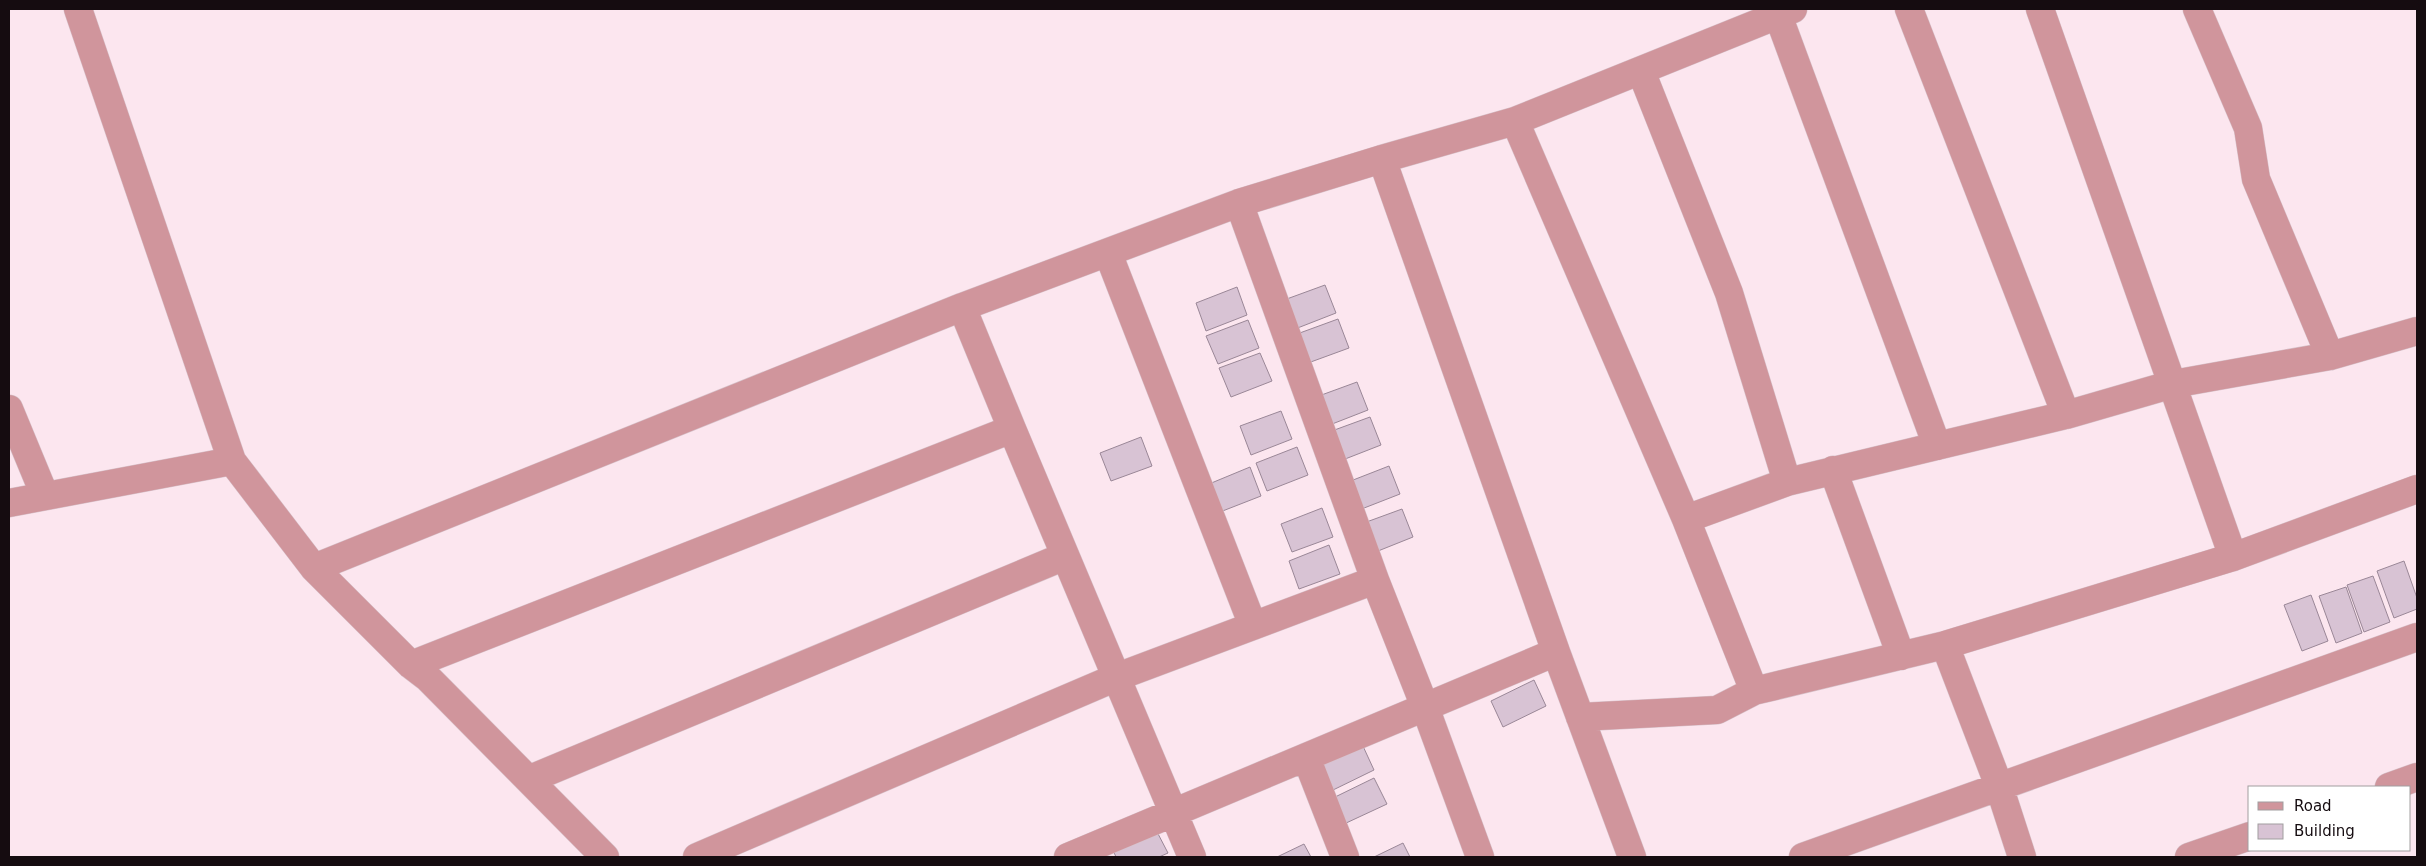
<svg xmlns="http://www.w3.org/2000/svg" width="2426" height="866" font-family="'DejaVu Sans',sans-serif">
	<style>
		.building { fill: #d8c3d4; stroke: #9a8797 }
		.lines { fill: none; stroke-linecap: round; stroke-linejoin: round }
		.street-casing { stroke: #d7c3cb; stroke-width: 29 }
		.street { stroke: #d0959c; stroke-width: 28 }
	</style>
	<rect width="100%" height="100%" fill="#fce6ef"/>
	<path class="building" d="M 1325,285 L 1336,313 L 1295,329 L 1284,300 Z
		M 1237,287 L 1247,315 L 1206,331 L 1196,303 Z
		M 1338,319 L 1349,348 L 1308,363 L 1297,334 Z
		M 1248,320 L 1259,348 L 1218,364 L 1206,336 Z
		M 1260,353 L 1272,381 L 1231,397 L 1219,368 Z
		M 1357,382 L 1368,410 L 1327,426 L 1316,397 Z
		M 1281,411 L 1292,439 L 1251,455 L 1240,426 Z
		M 1370,417 L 1381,445 L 1340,461 L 1329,432 Z
		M 1141,437 L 1152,466 L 1111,481 L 1100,453 Z
		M 1297,447 L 1308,475 L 1267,491 L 1256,463 Z
		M 1389,466 L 1400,494 L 1359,510 L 1348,482 Z
		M 1250,467 L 1261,496 L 1220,512 L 1209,484 Z
		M 1322,508 L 1333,537 L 1292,552 L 1281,524 Z
		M 1402,509 L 1413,537 L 1373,553 L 1361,524 Z
		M 1329,545 L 1340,574 L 1299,589 L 1289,561 Z
		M 2404,561 L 2417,598 L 2417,609 L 2394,618 L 2377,571 Z
		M 2373,576 L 2390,622 L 2364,632 L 2347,585 Z
		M 2346,587 L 2362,633 L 2336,643 L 2319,596 Z
		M 2311,595 L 2328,641 L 2302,651 L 2284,605 Z
		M 1534,680 L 1546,706 L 1503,727 L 1491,701 Z
		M 1362,744 L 1374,770 L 1331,791 L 1319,765 Z
		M 1374,778 L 1387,804 L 1344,824 L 1331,799 Z
		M 1155,828 L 1168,853 L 1159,857 L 1116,857 L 1112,848 Z
		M 1403,843 L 1410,857 L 1374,857 Z
		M 1304,844 L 1311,857 L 1277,857 Z"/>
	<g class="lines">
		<defs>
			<path id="street" d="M 78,9 L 232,461 L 314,568 L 411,665 L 428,678 L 605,857
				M 1909,9 L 2066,415
				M 2040,9 L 2233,557
				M 2197,9 L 2248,128 L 2256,179 L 2330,356
				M 1778,15 L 1937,446
				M 1641,71 L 1729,293 L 1787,482
				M 1515,121 L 1686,519 L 1754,691
				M 1382,159 L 1515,121 L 1793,9
				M 1239,203 L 1375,580 L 1425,707 L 1480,857
				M 1108,253 L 1253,626
				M 9,409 L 45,496
				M 1012,429 L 962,307 L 1239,203 L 1382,159 L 1556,652
				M 1833,470 L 1901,656
				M 9,503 L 232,461
				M 1686,519 L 1787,482 L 2066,415 L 2173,384 L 2330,356 L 2417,331
				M 314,568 L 962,307
				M 1945,645 L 1999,786 L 2022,857
				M 411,665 L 1012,429 L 1192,857
				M 1580,717 L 1717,710 L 1754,691 L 1945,645 L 2233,557 L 2417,489
				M 1306,757 L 1345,857
				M 530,779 L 1065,556
				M 2389,787 L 2417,777
				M 697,857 L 1117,677 L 1375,580
				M 1068,857 L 1556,652 L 1632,857
				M 1803,857 L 2417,637
				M 2189,857 L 2250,836"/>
		</defs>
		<use href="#street" class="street-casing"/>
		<use href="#street" class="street"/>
	</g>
	<rect width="2426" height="866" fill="none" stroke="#150c10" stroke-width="20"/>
	<rect x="2248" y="786" width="162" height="65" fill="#ffffff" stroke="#a19e9f"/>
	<rect x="2258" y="802" width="25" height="8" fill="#d0959c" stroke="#a19e9f"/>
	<text x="2294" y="811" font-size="15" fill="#150c10">Road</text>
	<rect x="2258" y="824" width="25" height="15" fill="#d8c3d4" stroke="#a19e9f"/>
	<text x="2294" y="836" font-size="15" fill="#150c10">Building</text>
</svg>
